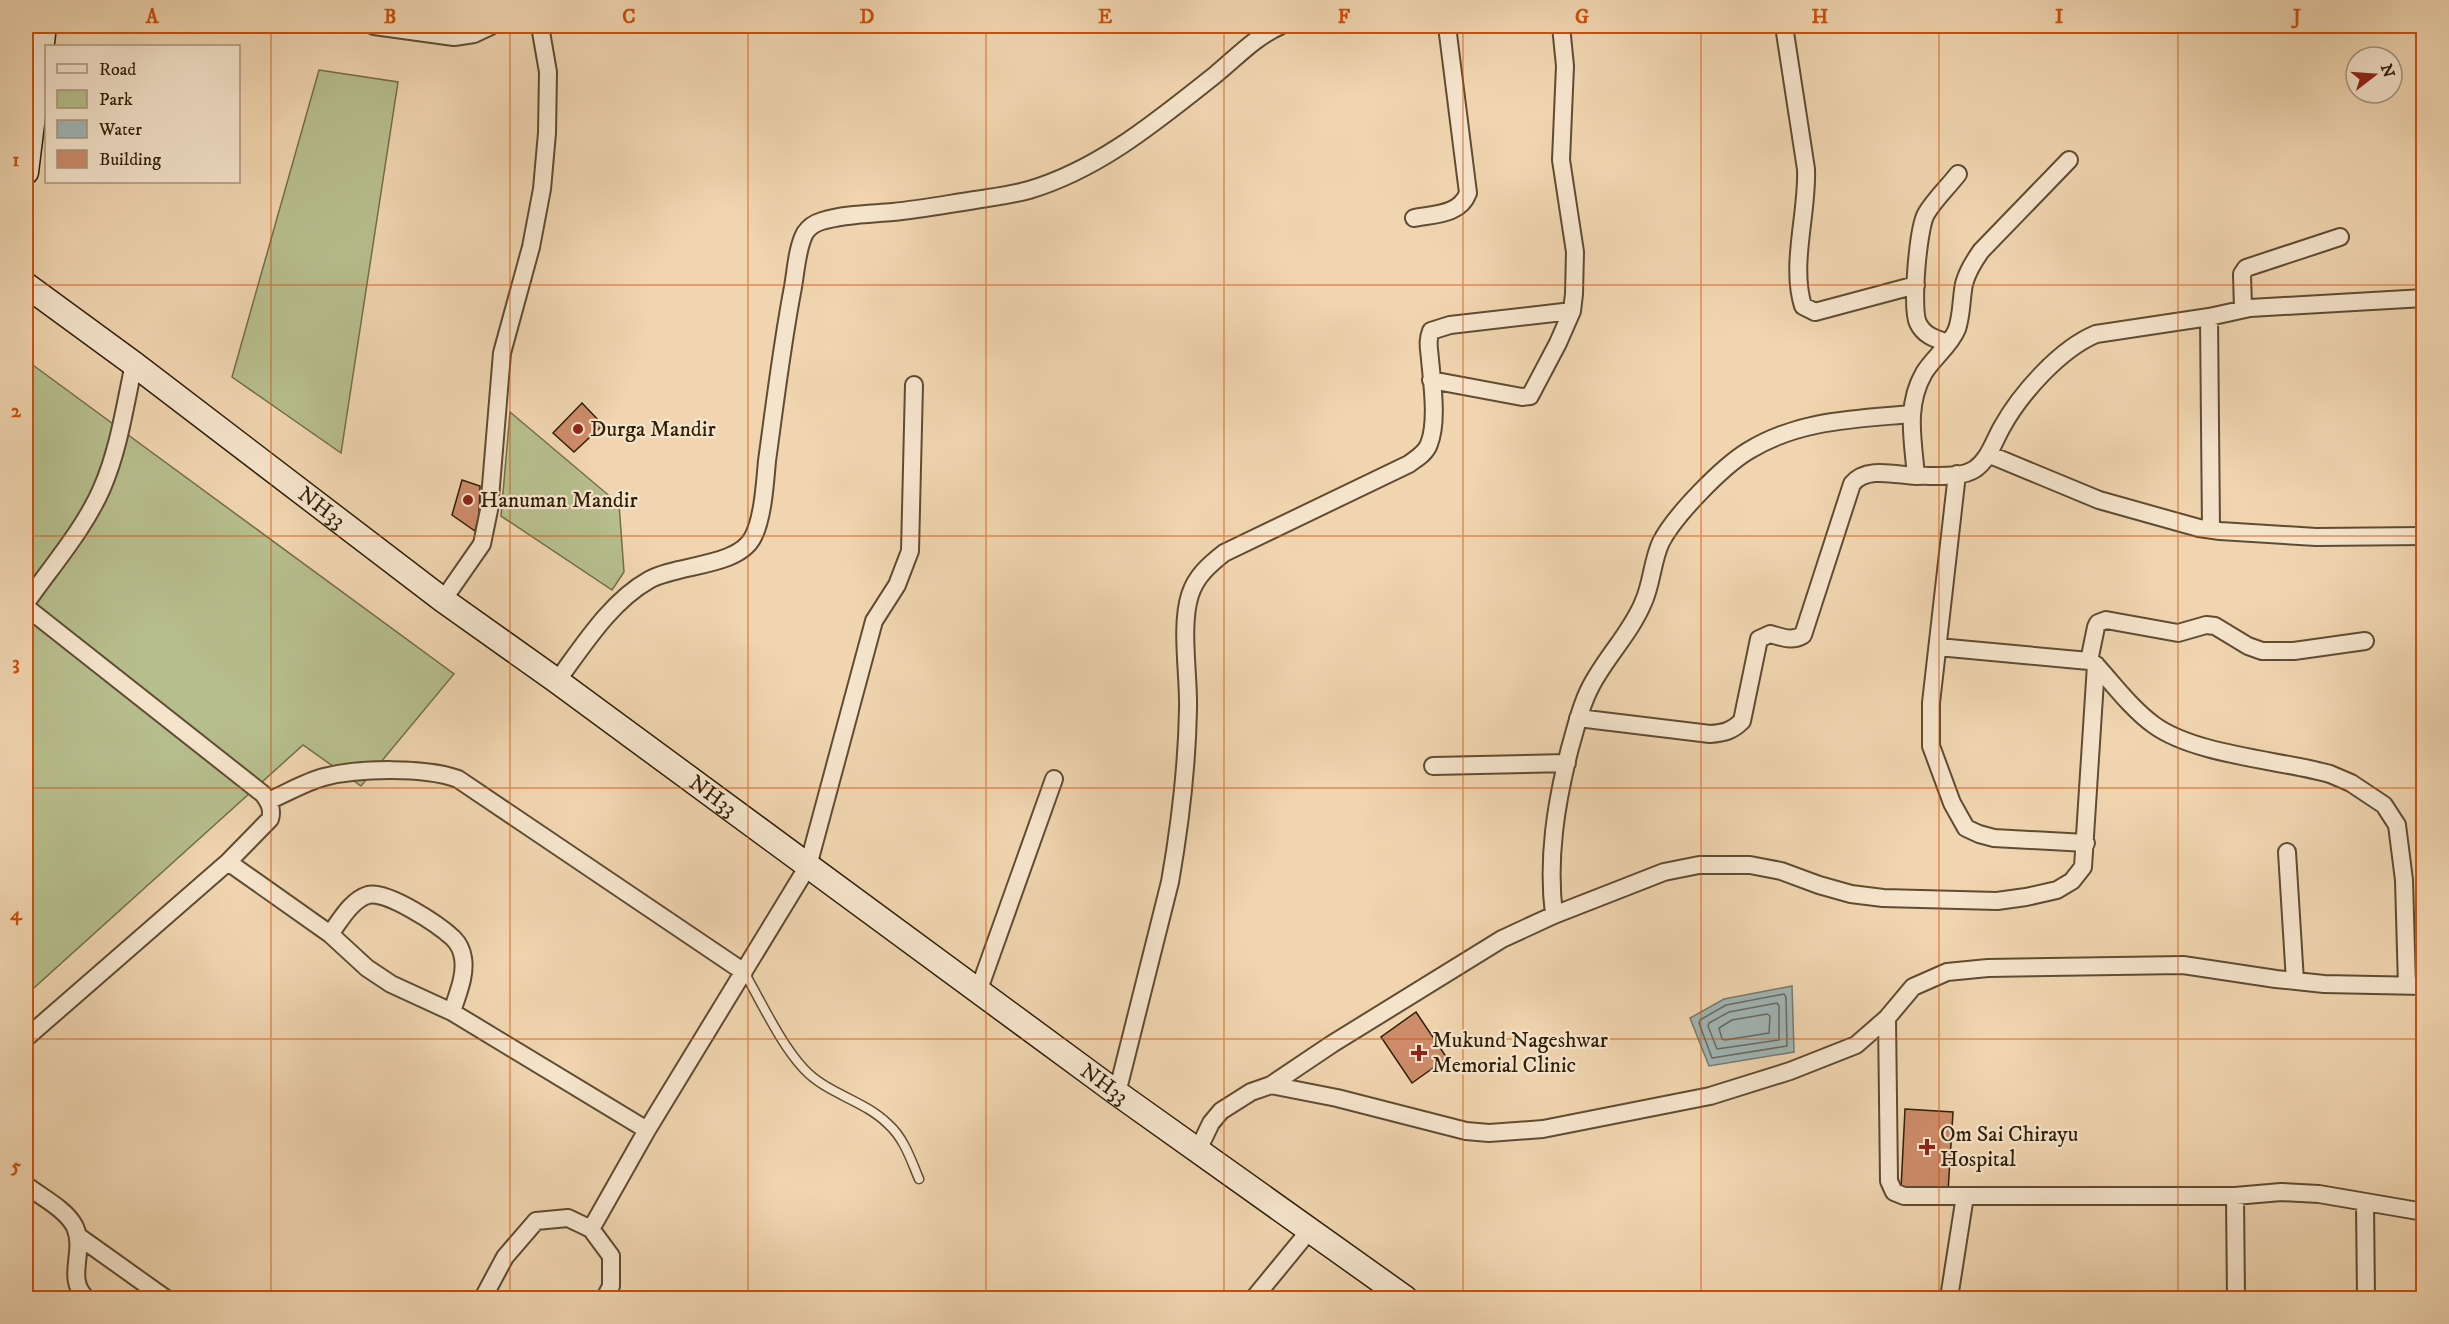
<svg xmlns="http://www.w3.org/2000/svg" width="2449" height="1324" font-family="'IM FELL DW Pica',serif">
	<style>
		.green { fill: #b7be8d; stroke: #736e4a; stroke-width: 1.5 }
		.water { fill: #a0b6b7; stroke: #737a71; stroke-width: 1.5 }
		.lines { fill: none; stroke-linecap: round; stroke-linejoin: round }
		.shore { stroke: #686a5f; stroke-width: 1.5 }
		.building { fill: #ce8c6b; stroke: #2f1f07; stroke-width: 1.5 }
		.lane-casing { stroke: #5f4c31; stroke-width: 11 }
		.street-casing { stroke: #5f4c31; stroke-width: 20 }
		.secondary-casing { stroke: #2f1f07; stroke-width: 27 }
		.lane { stroke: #f5e4cc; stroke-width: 8 }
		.street { stroke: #f5e4cc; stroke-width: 16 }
		.secondary { stroke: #f5e4cc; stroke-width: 24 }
		.grid { fill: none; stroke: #cc500b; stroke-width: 1.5; stroke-opacity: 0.55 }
		.poi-dot { fill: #8f2418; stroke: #f5e4cc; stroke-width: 2 }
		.labels { text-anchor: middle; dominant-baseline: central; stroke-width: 4.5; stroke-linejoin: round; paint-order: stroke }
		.poi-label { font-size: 22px; fill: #2f1f07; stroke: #f5e4cc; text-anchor: start }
		.street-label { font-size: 22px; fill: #2f1f07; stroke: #f5e4cc }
		.neatline { fill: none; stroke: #cc500b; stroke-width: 2 }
		.grid-label { font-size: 20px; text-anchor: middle; font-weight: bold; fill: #cc500b }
	</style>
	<rect width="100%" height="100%" fill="#f0d5b0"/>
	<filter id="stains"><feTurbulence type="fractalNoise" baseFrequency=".00333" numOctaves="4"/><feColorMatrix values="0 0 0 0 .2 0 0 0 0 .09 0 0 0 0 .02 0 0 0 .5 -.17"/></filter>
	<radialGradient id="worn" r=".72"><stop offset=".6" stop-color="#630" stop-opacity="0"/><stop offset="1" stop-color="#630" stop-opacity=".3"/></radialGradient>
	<path class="green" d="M 319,70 L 398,82 L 341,453 L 232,377 Z
		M 26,360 L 454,674 L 361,786 L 303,745 L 26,995 Z
		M 510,412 L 619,504 L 624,572 L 612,590 L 501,516 Z"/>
	<path class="water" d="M 1792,986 L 1794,1052 L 1709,1066 L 1690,1018 L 1724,999 Z"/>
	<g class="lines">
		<path class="shore" d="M 1784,994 L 1786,997 L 1787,1046 L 1712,1058 L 1699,1023 L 1700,1020 L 1726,1005 Z
			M 1777,1003 L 1779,1006 L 1779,1040 L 1717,1049 L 1708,1026 L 1709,1023 L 1729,1012 Z
			M 1767,1014 L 1770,1016 L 1769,1033 L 1725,1040 L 1722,1039 L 1719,1028 L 1732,1020 Z"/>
	</g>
	<path class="building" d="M 582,403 L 603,425 L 574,452 L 553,433 Z
		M 462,480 L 480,486 L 479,515 L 475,531 L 452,515 Z
		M 1416,1012 L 1447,1058 L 1412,1083 L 1381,1037 Z
		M 1905,1109 L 1953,1112 L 1948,1192 L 1901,1189 Z"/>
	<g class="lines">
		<defs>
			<path id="lane" d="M 744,972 C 761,1001 781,1045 804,1069 C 827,1094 864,1100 888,1124 C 904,1138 911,1160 919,1179"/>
			<path id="street" d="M 374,26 L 454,37 L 474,34 L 491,26
				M 1784,26 L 1806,169 C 1808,212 1790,264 1803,306 L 1815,312 L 1916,285
				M 1414,218 C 1434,214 1460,215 1468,193 L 1447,26
				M 2243,309 L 2242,274 L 2246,268 L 2340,237
				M 2209,317 L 2211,529
				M 1948,343 C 1936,339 1924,336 1918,323 C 1911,309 1918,228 1926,214 C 1934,200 1948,187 1958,174
				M 1431,380 L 1522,397 L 1530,396 L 1558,343 L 1572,311 L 1574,294 L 1575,252 L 1561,160 L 1565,66 L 1561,26
				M 1988,454 L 2099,500 L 2199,528 L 2220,531 L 2316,537 L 2424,536
				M 1957,474 L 1931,703 L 1931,746 L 1952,803 L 1966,828 L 1979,834 L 1994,838 L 2086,843
				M 1916,476 C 1933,475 1960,479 1975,469 C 1989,459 1994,441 2002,427 C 2021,393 2060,349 2096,334 L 2209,317 L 2250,308 L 2424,298
				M 443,600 L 482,544 L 489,510 L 502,353 L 531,247 L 542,189 L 547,133 L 548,72 L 540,26
				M 26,603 C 51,567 85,528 102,488 C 119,449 125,405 134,364
				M 26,607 L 263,794 C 269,802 273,809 270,819 L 228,862
				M 1938,647 L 2089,661 L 2096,627 L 2098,623 L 2106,620 L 2178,633 L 2206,625 L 2215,626 L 2248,646 L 2262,651 L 2294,651 L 2365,641
				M 2096,665 C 2114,685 2132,709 2154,725 C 2195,755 2280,760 2330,774 L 2351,783 L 2384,805 L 2397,825 L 2404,880 L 2407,986
				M 557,681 C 583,646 610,602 649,580 C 678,564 738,567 753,537 C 763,518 765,483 767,461 C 775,403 782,344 793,287 C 796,270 797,248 805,233 C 809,227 815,223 822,221 C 845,214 870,214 893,212 C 921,209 948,204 975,200 C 993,197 1011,195 1029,190 C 1100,169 1158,120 1215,75 C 1237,57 1255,37 1280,26
				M 1578,718 L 1710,734 C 1724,733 1732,731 1742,721 L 1759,639 L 1770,634 C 1782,637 1791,642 1803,635 L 1852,484 C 1866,466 1896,475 1916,476 C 1913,440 1905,406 1924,373 C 1933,358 1950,346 1957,329 C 1962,314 1961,299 1964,284 C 1967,272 1974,261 1981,251 L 2069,160
				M 1433,766 L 1567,763
				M 268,801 C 287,793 305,782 324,777 C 359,768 425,767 458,779 L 744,972
				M 2287,852 L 2295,981
				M 1554,915 C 1547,858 1556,803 1570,748 C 1576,728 1580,707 1590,688 C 1605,658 1630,634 1643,603 C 1652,584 1652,561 1661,542 C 1675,515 1722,467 1748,451 C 1798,420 1855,419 1911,414
				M 978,992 L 1054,779
				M 452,1012 C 457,995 466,976 463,958 C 462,951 458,943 453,938 C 439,925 387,890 368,895 C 351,900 340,921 330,934 L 367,968 L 391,984 L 452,1012 L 647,1130 L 591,1229
				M 1887,1018 L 1889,1181 L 1894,1192 L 1904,1196 L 2235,1196 L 2281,1192 L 2319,1194 L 2424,1212
				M 26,1038 L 228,862 L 330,934
				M 1271,1085 L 1332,1044 L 1502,939 L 1554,915 L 1664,872 L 1699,865 L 1750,865 L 1781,871 L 1819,885 L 1851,894 L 1883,898 L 1997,901 L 2026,897 L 2057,890 L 2072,881 L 2083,867 L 2096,665 L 2089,661
				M 1117,1093 L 1170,882 C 1180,825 1187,767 1188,709 C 1189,676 1180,626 1190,595 C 1196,576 1209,565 1224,553 L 1409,464 C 1417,458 1426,453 1429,444 C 1438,422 1432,382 1430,359 C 1429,348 1427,341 1431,331 L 1450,325 L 1572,311
				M 647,1130 L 808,866 L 874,621 L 897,585 L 910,551 L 914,385
				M 1198,1150 L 1211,1123 L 1221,1111 L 1251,1092 L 1271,1085 L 1337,1098 L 1466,1131 L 1489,1133 L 1543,1129 L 1710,1096 L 1790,1071 L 1856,1045 L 1887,1018 L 1913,987 L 1947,972 L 1988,968 L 2183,965 L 2276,979 L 2324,984 L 2424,986
				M 26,1185 C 41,1197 66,1209 75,1227 C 86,1252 65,1278 86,1298
				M 2235,1196 L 2236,1298
				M 2365,1202 L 2366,1298
				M 78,1236 L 165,1298
				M 483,1298 L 505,1257 L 536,1221 L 568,1218 L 591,1229 L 611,1256 L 611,1286 L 605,1298
				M 1254,1298 L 1309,1231
				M 1949,1298 L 1965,1196"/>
			<g id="secondary">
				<path d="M 26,172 L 44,26"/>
				<path id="s1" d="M 26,285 L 134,364 L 443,600 L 557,681 L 1117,1093 L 1405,1298"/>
			</g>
		</defs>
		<use href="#lane" class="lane-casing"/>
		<use href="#street" class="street-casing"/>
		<use href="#secondary" class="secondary-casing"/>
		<use href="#lane" class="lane"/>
		<use href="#street" class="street"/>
		<use href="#secondary" class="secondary"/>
	</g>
	<path class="grid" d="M 271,26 L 271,1298M 510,26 L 510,1298M 748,26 L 748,1298M 986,26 L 986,1298M 1224,26 L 1224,1298M 1463,26 L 1463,1298M 1701,26 L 1701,1298M 1939,26 L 1939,1298M 2178,26 L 2178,1298M 26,285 L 2424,285M 26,536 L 2424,536M 26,788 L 2424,788M 26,1039 L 2424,1039"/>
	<g class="poi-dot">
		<circle cx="578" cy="429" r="6"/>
		<circle cx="468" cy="500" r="6"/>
		<path d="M1416 1044h6v6h6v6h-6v6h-6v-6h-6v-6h6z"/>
		<path d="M1924 1138h6v6h6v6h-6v6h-6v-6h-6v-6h6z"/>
	</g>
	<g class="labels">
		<g class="poi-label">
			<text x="590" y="429">Durga Mandir</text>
			<text x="480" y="500">Hanuman Mandir</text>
			<text x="1432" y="1040">Mukund Nageshwar<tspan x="1432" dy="25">Memorial Clinic</tspan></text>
			<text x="1940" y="1134">Om Sai Chirayu<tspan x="1940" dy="25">Hospital</tspan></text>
		</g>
		<g class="street-label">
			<text stroke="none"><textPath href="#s1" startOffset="370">NH33</textPath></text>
			<text stroke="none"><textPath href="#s1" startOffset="856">NH33</textPath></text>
			<text stroke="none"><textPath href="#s1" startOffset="1342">NH33</textPath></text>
		</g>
	</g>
	<rect width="2449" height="1324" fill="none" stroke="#f0d5b0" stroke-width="66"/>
	<rect x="45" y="45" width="195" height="138" fill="#f5e4cc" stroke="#a6957d" stroke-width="1.5"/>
	<rect x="57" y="64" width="30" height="9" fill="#f5e4cc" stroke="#a6957d" stroke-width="1.5"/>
	<text x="99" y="75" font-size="18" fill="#2f1f07">Road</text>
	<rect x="57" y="90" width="30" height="18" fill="#b7be8d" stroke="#a6957d" stroke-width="1.5"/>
	<text x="99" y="105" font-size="18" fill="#2f1f07">Park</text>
	<rect x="57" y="120" width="30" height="18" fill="#a0b6b7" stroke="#a6957d" stroke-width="1.5"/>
	<text x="99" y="135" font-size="18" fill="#2f1f07">Water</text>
	<rect x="57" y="150" width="30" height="18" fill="#ce8c6b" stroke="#a6957d" stroke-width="1.5"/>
	<text x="99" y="165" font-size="18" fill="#2f1f07">Building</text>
	<g transform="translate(2374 75) rotate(73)"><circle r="28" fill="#f5e4cc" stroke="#a6957d" stroke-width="1.5"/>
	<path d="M0-4.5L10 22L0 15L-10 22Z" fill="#8f2418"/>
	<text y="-9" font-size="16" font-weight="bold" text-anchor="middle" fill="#2f1f07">N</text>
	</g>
	<rect x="33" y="33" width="2383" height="1258" class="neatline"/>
	<g class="grid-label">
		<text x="152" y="23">A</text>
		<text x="390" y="23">B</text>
		<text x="629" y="23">C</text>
		<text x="867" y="23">D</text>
		<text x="1105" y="23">E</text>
		<text x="1344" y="23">F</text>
		<text x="1582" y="23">G</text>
		<text x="1820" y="23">H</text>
		<text x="2059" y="23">I</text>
		<text x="2297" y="23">J</text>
		<text x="16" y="166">1</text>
		<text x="16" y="417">2</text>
		<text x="16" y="669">3</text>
		<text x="16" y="920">4</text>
		<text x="16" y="1172">5</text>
	</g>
	<rect width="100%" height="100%" filter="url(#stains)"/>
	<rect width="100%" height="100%" fill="url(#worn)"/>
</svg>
